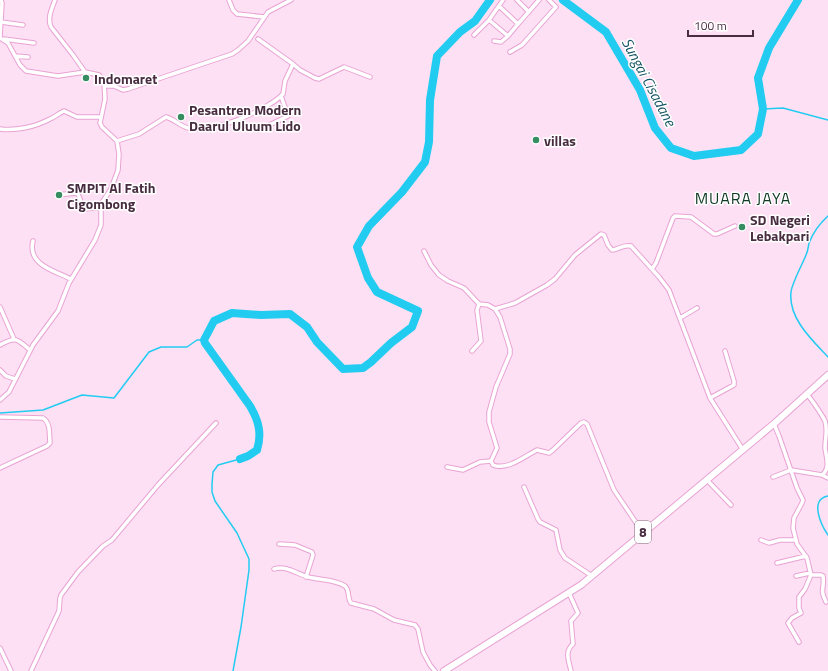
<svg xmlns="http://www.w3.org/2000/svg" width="828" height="671" font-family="'Titillium Web',sans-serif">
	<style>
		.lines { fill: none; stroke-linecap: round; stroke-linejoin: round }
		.stream { stroke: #22ccf1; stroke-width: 1.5 }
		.river { stroke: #22ccf1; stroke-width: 8 }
		.minor-casing { stroke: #e8a3d3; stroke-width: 5.5 }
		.trunk-casing { stroke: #e8a3d3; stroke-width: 8 }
		.minor { stroke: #fff; stroke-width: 3.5 }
		.trunk { stroke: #fff; stroke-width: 6 }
		.poi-dot { fill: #368d61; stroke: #fff; stroke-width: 1.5 }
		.labels { text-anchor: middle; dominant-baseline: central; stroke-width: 3; stroke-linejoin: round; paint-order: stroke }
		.shield { fill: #fff; stroke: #7f6b79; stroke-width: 1 }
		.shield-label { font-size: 13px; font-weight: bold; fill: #482c40 }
		.poi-label { font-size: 14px; font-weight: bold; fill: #482c40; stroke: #fff; text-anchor: start }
		.water-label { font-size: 15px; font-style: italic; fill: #125262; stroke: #fff }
		.quarter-label { font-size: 16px; letter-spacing: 1px; fill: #103a25; stroke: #fff }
	</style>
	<rect width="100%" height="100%" fill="#fee0f4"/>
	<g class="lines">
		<path class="stream" d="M 763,109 L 783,108 L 828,120
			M 828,216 C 820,223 813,233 809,243 C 808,248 808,251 806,255 C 802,265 792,283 791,292 C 788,318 812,340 828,357
			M 0,413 L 43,410 L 82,395 L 114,398 L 149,352 L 161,347 L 187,347 L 197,340 L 204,340
			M 828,496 C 809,499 821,525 828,535
			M 233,671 L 241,627 L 249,570 L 249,559 L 237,533 L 215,501 L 212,492 L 212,484 L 213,472 L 218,465 L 240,459"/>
		<path class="river" d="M 563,0 L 606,32 L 640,90 L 655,128 L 671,148 L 694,156 L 741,150 L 758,134 L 763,109 L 758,78 L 769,48 L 798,0
			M 240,459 L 248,456 L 257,450 C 262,434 259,421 250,406 L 205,343 L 204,340 L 214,321 L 232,313 L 261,315 L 290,314 L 307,327 L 317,342 L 343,369 L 363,368 L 371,362 L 391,343 L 412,327 L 418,311 L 377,292 L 368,278 L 357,247 L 369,226 L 402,192 L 425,162 L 429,142 L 430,100 L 437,56 L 460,32 L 475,21 L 490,0"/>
		<defs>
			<path id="minor" d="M 229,0 L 233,10 L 237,14 L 264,17
				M 517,0 L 529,12
				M 499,6 L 518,24 L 508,36
				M 489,20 L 508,36 L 501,42 L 494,41
				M 1,22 L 23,25
				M 518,24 L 539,0
				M 474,35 L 489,20 L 503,0
				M 0,37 L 2,3 L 1,0
				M 0,38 L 8,43 L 20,65 L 26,71 L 58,76 L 85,72
				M 4,39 L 34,43
				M 258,39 L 293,64
				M 510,52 L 522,45 L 556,7 L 549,0
				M 15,56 L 28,57
				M 105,86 L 114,86 L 123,90 L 128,89 L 232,54 L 238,50 L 248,41 L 268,12 L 291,0
				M 0,129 C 16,131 35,127 50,119 C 55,117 59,113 64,111 L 77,117 L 101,117
				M 259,130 L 288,116 L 281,96
				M 117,141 L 139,134 L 166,117 C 174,119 180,126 188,128 C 210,135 268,110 283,94 L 285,81 L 293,64 L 300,70 L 315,78 L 319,79 L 344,67 L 370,77
				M 57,195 L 76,193 C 82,196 79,205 85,209 L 100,207
				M 33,241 C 27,265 55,271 71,279
				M 424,251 L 431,265 L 439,275 L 448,281 L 464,288 L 479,304 L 488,305 L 495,309 L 500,317 L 510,349 L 510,354 L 496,387 L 489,412 L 489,422 L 497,448 L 491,461 L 493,465 C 507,471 525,456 537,450 L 549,453 L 553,450 L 581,423 L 584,422 L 587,424 L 614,490 L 643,533
				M 652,269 L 656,263 L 673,218 L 675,216 L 691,217 L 714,234 L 717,234 L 735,226
				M 0,307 L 14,339
				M 495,309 L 515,303 L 547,285 L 555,279 L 575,255 L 601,234 L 604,235 L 608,245 L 612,250 C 618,250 623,244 631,246 L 659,277 L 669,290 L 710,398 L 743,450
				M 680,318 L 697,308
				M 0,345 C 16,336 17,339 30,350
				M 472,351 L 481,341 L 477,310 L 479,304
				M 0,370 L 6,376 L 15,379
				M 807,394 C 813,402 820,411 825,421 C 828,431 825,438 825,448 C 826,455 828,461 827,467 C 826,471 825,473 822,475
				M 710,398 L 734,385 L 734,381 L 725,351
				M 0,400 L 9,392 L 33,345 L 58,311 L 69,283 L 95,240 L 101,225 L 101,204 L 111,189 L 118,170 L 119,154 L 117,141 L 102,127 L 100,123 L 105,99 L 104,81 L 99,75 L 85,72 L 73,55 L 51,27 C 47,18 52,8 55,0
				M 0,417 L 43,418 C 51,423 49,434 50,443 L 47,446 L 0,468
				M 774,424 L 779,436 L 797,488 L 803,500 L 802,503 L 794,518 L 793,528 L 797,544 L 807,558 L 811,575 L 805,589 L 799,597 L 799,608 L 801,613 L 792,618 L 788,623 L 799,642
				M 447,467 L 463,470 L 480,462 L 491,461
				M 773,477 L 791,470 L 822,475 L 828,478
				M 707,480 L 731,505
				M 524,487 L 538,519 L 540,522 L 556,530 L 560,550 L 565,558 L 592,576
				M 761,540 L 769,543 L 780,540 L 795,540
				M 279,544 L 295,545 L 312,552 L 313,555 L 306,577
				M 777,563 L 806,556
				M 274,569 C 286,565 297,574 308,577 C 319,580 335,579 345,586 C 350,590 347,598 351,603 L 374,609 L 394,620 L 415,625 L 418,629 L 423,652 L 430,665 L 435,671
				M 811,575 L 821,575 L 823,576 C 825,589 819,588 826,602
				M 796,576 L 810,573
				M 569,593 L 578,613 L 571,621 L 573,644 C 564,652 569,661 571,671
				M 0,648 L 11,671
				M 31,671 L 59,611 L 60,598 L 61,595 L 78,572 L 103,546 L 112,540 L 158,485 L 216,423"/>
			<path id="trunk" d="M 444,671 L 581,585 L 776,422 L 828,375"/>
		</defs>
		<use href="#minor" class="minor-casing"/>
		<use href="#trunk" class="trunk-casing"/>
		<use href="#minor" class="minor"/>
		<use href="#trunk" class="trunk"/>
	</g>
	<g class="poi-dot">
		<circle cx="86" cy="78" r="4"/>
		<circle cx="181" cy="117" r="4"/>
		<circle cx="536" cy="140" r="4"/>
		<circle cx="59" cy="195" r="4"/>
		<circle cx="742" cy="227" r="4"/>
	</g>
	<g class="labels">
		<rect class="shield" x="635" y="521" width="16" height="22" rx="3"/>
		<g class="shield-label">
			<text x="643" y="532">8</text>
		</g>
		<g class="poi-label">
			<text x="94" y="78">Indomaret</text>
			<text x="189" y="109">Pesantren Modern<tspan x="189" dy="16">Daarul Uluum Lido</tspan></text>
			<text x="544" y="140">villas</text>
			<text x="67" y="187">SMPIT Al Fatih<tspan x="67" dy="16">Cigombong</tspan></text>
			<text x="750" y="219">SD Negeri<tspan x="750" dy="16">Lebakpari</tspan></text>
		</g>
		<g class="water-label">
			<text transform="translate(649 82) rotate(62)">Sungai Cisadane</text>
		</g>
		<g class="quarter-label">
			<text x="743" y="198">MUARA JAYA</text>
		</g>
	</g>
	<path d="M688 30v6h65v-6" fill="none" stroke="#482c40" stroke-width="2"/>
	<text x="694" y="30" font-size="12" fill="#482c40" stroke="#ffffff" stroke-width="3" paint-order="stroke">100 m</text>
</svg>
